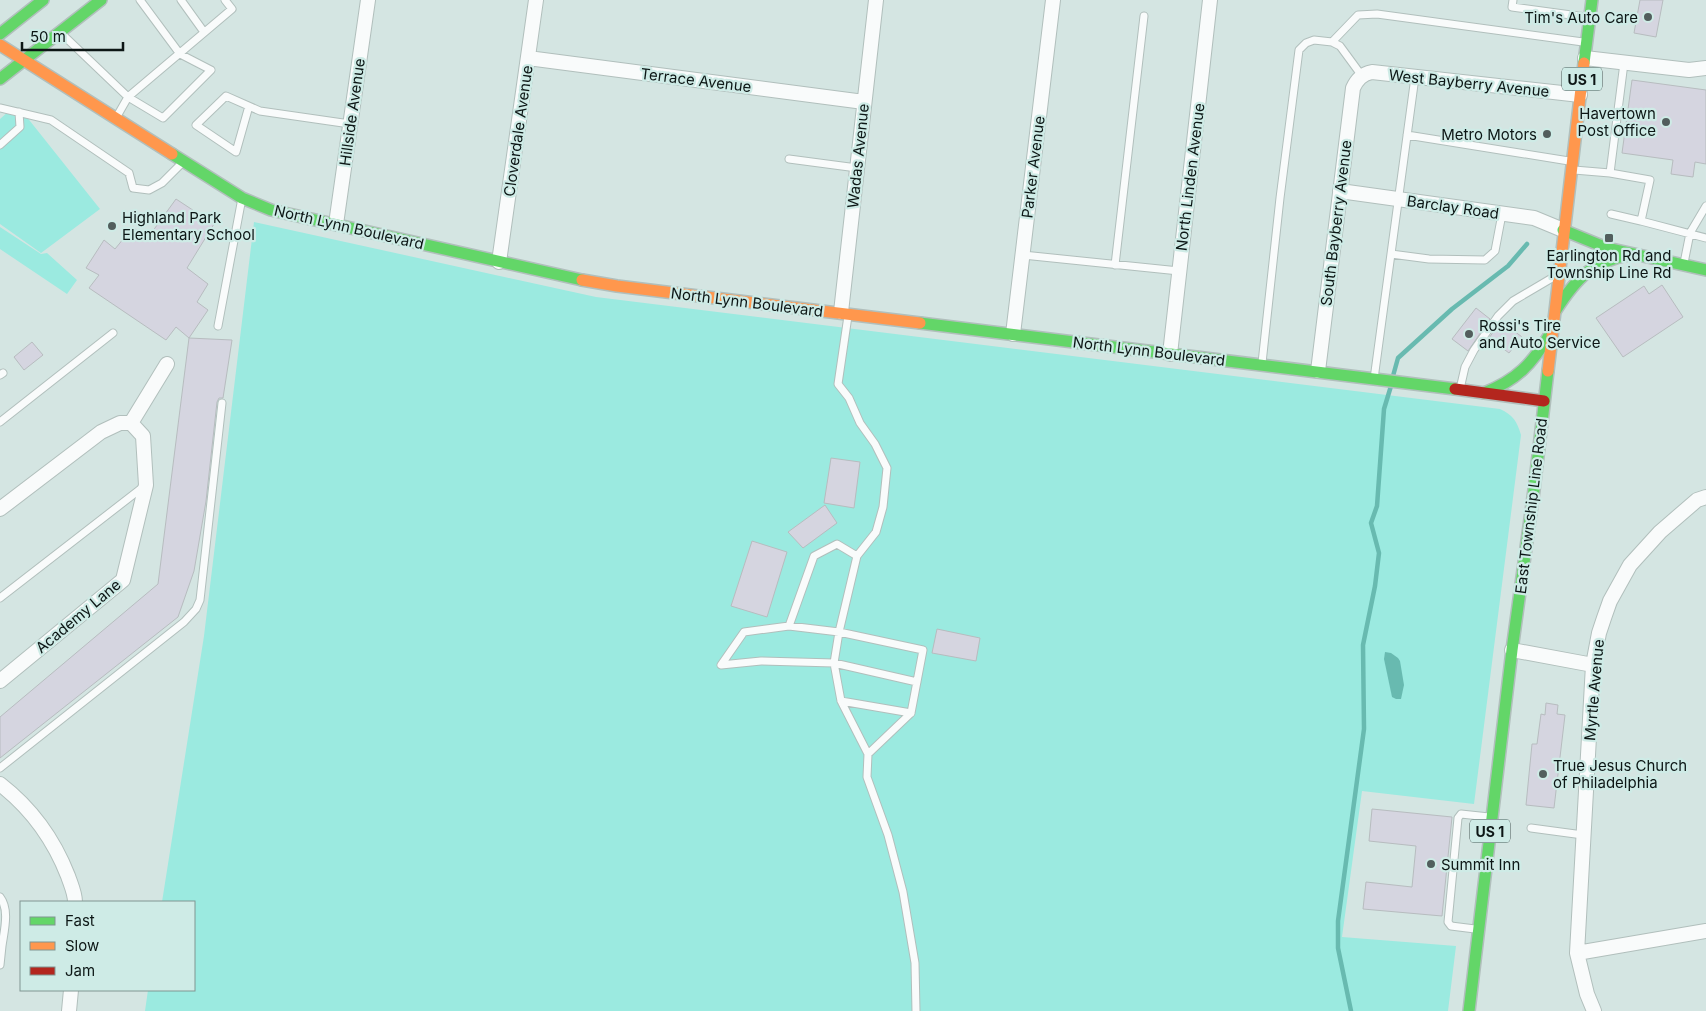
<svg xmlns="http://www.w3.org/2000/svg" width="1706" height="1011" font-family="Inter,sans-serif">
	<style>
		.green { fill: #9beae0 }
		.water { fill: #68bab0 }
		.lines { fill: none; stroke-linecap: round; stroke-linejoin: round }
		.stream { stroke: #68bab0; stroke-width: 4.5 }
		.building { fill: #d5d5e0; stroke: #b7bcbf }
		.lane-casing { stroke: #b1bfbc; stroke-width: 9 }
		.street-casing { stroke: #b1bfbc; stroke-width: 16 }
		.fast-casing { stroke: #b1bfbc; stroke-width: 14 }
		.slow-casing { stroke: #b1bfbc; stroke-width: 14 }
		.jam-casing { stroke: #b1bfbc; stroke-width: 14 }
		.lane { stroke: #f9fbfb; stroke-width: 7 }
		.street { stroke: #f9fbfb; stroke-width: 14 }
		.fast { stroke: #63d668; stroke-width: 11 }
		.slow { stroke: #ff974d; stroke-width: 11 }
		.jam { stroke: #b3261e; stroke-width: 11 }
		.poi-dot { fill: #525e5d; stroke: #ceebe6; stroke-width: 2 }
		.labels { text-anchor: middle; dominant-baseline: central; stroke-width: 4.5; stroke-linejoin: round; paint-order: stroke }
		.shield { fill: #ceebe6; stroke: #465654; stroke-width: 1 }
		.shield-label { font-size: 14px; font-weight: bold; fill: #0c1615 }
		.poi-label { font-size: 15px; fill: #0c1615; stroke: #ceebe6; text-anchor: start }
		.street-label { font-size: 15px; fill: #0c1615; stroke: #ceebe6 }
	</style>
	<rect width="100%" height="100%" fill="#d4e5e2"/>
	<path class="green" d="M 9,111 L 26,116 L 100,209 L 41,253 L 0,224 L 0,119 Z
		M 254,222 L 596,297 L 1500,409 C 1513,415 1517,421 1521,435 L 1474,804 L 1362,791 L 1342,937 L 1456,946 L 1448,1011 L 145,1011 L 148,990 L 194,990 L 194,902 L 162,902 L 204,636 Z
		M 0,227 L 41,254 L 47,253 L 77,280 L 67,294 L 0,249 Z"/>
	<path class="water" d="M 1385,652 L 1391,653 L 1398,658 L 1400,661 L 1404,685 L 1401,699 L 1396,699 L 1392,697 L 1384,659 Z"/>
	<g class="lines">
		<path class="stream" d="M 1393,376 L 1398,358 L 1452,309 L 1508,266 L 1527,244
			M 1351,1011 L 1338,948 L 1338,921 L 1364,729 L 1363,645 L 1375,586 L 1379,553 L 1371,523 L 1377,506 L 1384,409 L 1391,386"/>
	</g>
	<path class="building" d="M 1640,0 L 1663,0 L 1656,37 L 1634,33 Z
		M 1632,80 L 1706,90 L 1706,164 L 1695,162 L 1693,177 L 1671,174 L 1673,160 L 1622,153 Z
		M 176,199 L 214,224 L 187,268 L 208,284 L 197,302 L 208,310 L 189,338 L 176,327 L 166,340 L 89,288 L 99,275 L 86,268 L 104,240 L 115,249 L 133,227 L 147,239 Z
		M 1662,285 L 1683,317 L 1623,357 L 1596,318 L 1644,286 L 1649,294 Z
		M 1476,308 L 1490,319 L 1468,351 L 1452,339 Z
		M 1501,321 L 1522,337 L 1509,353 L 1489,338 Z
		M 189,338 L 232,340 L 223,398 L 219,398 L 217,402 L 206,501 L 194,571 L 178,617 L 0,758 L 0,717 L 158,584 Z
		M 32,342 L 43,355 L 24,370 L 14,357 Z
		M 831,458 L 860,462 L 854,508 L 824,503 Z
		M 825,505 L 837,523 L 803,548 L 788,532 Z
		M 752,541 L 787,552 L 767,617 L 731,606 Z
		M 937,629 L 980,638 L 976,661 L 932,653 Z
		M 1546,703 L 1558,705 L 1557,714 L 1565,715 L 1554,808 L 1526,805 L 1532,744 L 1537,744 L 1541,714 L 1545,715 Z
		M 1372,809 L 1452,817 L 1442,916 L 1363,909 L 1366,882 L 1412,887 L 1416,846 L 1369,841 Z"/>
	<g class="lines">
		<defs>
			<path id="lane" d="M 181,0 L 204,32
				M 1513,0 L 1512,7 L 1586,17
				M 62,34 L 128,97 L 163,118 L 211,70 L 180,54 L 140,0
				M 1332,42 L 1358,15 L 1377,14 L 1583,42
				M 249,106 L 236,152 L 196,125 L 226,96 L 260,111 L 350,124
				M 0,108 L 51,120 L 129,173 L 133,188 L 149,190 L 162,183 L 183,162
				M 116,118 L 128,97 L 232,9 L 225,0
				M 1407,135 L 1569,161
				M 0,145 L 20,127 L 19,112
				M 789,159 L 857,168
				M 1574,170 L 1610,173 L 1650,180 L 1641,221 L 1611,214
				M 1610,173 L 1624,63
				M 1641,221 L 1706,238
				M 1391,254 L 1429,259 L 1485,260 L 1495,251 L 1502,214
				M 1023,255 L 1179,271
				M 1684,263 L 1690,233 L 1706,206
				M 1115,265 L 1144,16
				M 848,316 L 838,384 L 849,398 L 860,423 L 875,444 L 887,468 L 883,507 L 876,532 L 857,556 L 839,632 L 834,663 L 841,701 L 911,713 L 923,650 L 839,632 L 789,626 L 744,632 L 721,665 L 761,661 L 834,663 L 917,682
				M 218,326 L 242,198
				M 1262,363 L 1280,198 L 1299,50 L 1306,43 L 1314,40 L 1332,42 L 1340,46 L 1362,76
				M 0,375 L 3,373
				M 1374,379 L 1415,77
				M 1460,389 L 1465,367 L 1474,350 L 1498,316 L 1513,301 L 1552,278
				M 0,422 L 113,333
				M 0,598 L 143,487
				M 789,626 L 814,556 L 837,544 L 857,556
				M 841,701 L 868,754 L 911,713
				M 868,754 L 867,777 L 888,835 L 903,892 L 915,963 L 916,1011
				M 0,768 L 184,622 L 196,609 L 200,600 L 222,403
				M 1531,828 L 1583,835
				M 0,897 C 10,910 4,931 2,946
				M 1475,929 L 1451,926 L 1448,922 L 1458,818 L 1461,814 L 1489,817
				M 0,965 L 2,946 L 0,943"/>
			<path id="street" d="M 528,58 L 864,102
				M 1585,58 L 1689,70 L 1706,68
				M 1340,191 L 1534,218 L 1563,230
				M 336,224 L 368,0
				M 499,262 L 536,0
				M 841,312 L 876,0
				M 1013,334 L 1053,0
				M 1170,354 L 1210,0
				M 1318,371 L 1353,88 C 1357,79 1362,74 1372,72 L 1580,95
				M 131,423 L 167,364
				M 0,509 L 101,432 L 120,423 L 131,423
				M 1512,650 L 1593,665
				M 0,681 L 123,580 L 146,485 L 143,436 L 131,423
				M 0,784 C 31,808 54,840 68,876 C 71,885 75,893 75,902
				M 1577,953 L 1706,931
				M 69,1011 L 71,990
				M 1594,1011 L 1587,994 L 1577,953 L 1593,665 L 1599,633 L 1604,618 L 1610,601 L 1630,565 L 1660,532 L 1697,500 L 1706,497"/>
			<path id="fast" d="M 0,34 L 43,0
				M 1584,63 L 1592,0
				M 0,79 L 101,0
				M 172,154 L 242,198 L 271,210 L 582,280
				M 1563,230 L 1607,248 L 1706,270
				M 1556,310 C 1577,277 1593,261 1632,254
				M 920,323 L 1455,389
				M 1484,393 C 1517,380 1532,364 1550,334
				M 1469,1011 L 1512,650 L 1534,490 L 1548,371"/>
			<path id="slow" d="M 0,45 L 172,154
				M 582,280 L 617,286 L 920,323
				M 1548,371 L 1584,63"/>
			<path id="jam" d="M 1455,389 L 1544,401"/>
		</defs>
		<use href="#lane" class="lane-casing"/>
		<use href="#street" class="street-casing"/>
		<use href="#fast" class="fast-casing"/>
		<use href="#slow" class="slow-casing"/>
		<use href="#jam" class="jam-casing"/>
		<use href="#lane" class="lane"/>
		<use href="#street" class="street"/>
		<use href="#fast" class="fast"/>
		<use href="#slow" class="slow"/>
		<use href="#jam" class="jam"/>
	</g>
	<g class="poi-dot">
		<circle cx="1648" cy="17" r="5"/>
		<circle cx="1666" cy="122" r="5"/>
		<circle cx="1547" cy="134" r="5"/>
		<circle cx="112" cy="226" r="5"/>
		<rect x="1604" y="233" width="10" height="10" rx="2.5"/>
		<circle cx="1469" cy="334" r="5"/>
		<circle cx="1543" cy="774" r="5"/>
		<circle cx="1431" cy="864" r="5"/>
	</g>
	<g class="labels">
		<g class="shield">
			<rect x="1562" y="67.5" width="40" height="23" rx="4"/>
			<rect x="1470" y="819.5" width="40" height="23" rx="4"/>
		</g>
		<g class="shield-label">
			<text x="1582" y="79">US 1</text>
			<text x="1490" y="831">US 1</text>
		</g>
		<g class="poi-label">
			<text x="1638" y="17" text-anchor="end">Tim's Auto Care</text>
			<text x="1656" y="113" text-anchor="end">Havertown<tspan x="1656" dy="17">Post Office</tspan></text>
			<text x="1537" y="134" text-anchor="end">Metro Motors</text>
			<text x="122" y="217">Highland Park<tspan x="122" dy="17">Elementary School</tspan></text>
			<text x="1609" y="255" text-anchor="middle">Earlington Rd and<tspan x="1609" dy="17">Township Line Rd</tspan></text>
			<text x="1479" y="325">Rossi's Tire<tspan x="1479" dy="17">and Auto Service</tspan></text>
			<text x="1553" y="765">True Jesus Church<tspan x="1553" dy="17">of Philadelphia</tspan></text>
			<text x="1441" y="864">Summit Inn</text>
		</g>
		<g class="street-label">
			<text transform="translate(696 80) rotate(7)">Terrace Avenue</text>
			<text transform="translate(1469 83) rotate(6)">West Bayberry Avenue</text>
			<text transform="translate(352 112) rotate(-82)">Hillside Avenue</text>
			<text transform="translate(518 131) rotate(-82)">Cloverdale Avenue</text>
			<text transform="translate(858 156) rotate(-84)">Wadas Avenue</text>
			<text transform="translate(1033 167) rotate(-83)">Parker Avenue</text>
			<text transform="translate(1190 177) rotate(-83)">North Linden Avenue</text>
			<text transform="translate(1453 207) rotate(8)">Barclay Road</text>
			<text transform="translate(1336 223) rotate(-83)">South Bayberry Avenue</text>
			<text transform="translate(349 227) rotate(13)">North Lynn Boulevard</text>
			<text transform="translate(747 302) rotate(7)">North Lynn Boulevard</text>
			<text transform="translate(1149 351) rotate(7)">North Lynn Boulevard</text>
			<text transform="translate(1531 506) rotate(-83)">East Township Line Road</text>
			<text transform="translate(78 616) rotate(-40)">Academy Lane</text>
			<text transform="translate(1594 690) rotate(-85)">Myrtle Avenue</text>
		</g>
	</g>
	<rect x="20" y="901" width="175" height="90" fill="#ceebe6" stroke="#809692"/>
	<rect x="30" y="917" width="25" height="8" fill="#63d668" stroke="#809692"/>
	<text x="65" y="926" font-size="15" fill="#0c1615">Fast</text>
	<rect x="30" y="942" width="25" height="8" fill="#ff974d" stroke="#809692"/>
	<text x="65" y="951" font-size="15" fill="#0c1615">Slow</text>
	<rect x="30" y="967" width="25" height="8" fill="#b3261e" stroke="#809692"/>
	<text x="65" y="976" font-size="15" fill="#0c1615">Jam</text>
	<path d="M22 42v8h101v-8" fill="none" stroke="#0c1615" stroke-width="2.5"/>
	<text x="30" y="42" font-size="15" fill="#0c1615" stroke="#ceebe6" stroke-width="4" paint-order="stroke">50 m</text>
</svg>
